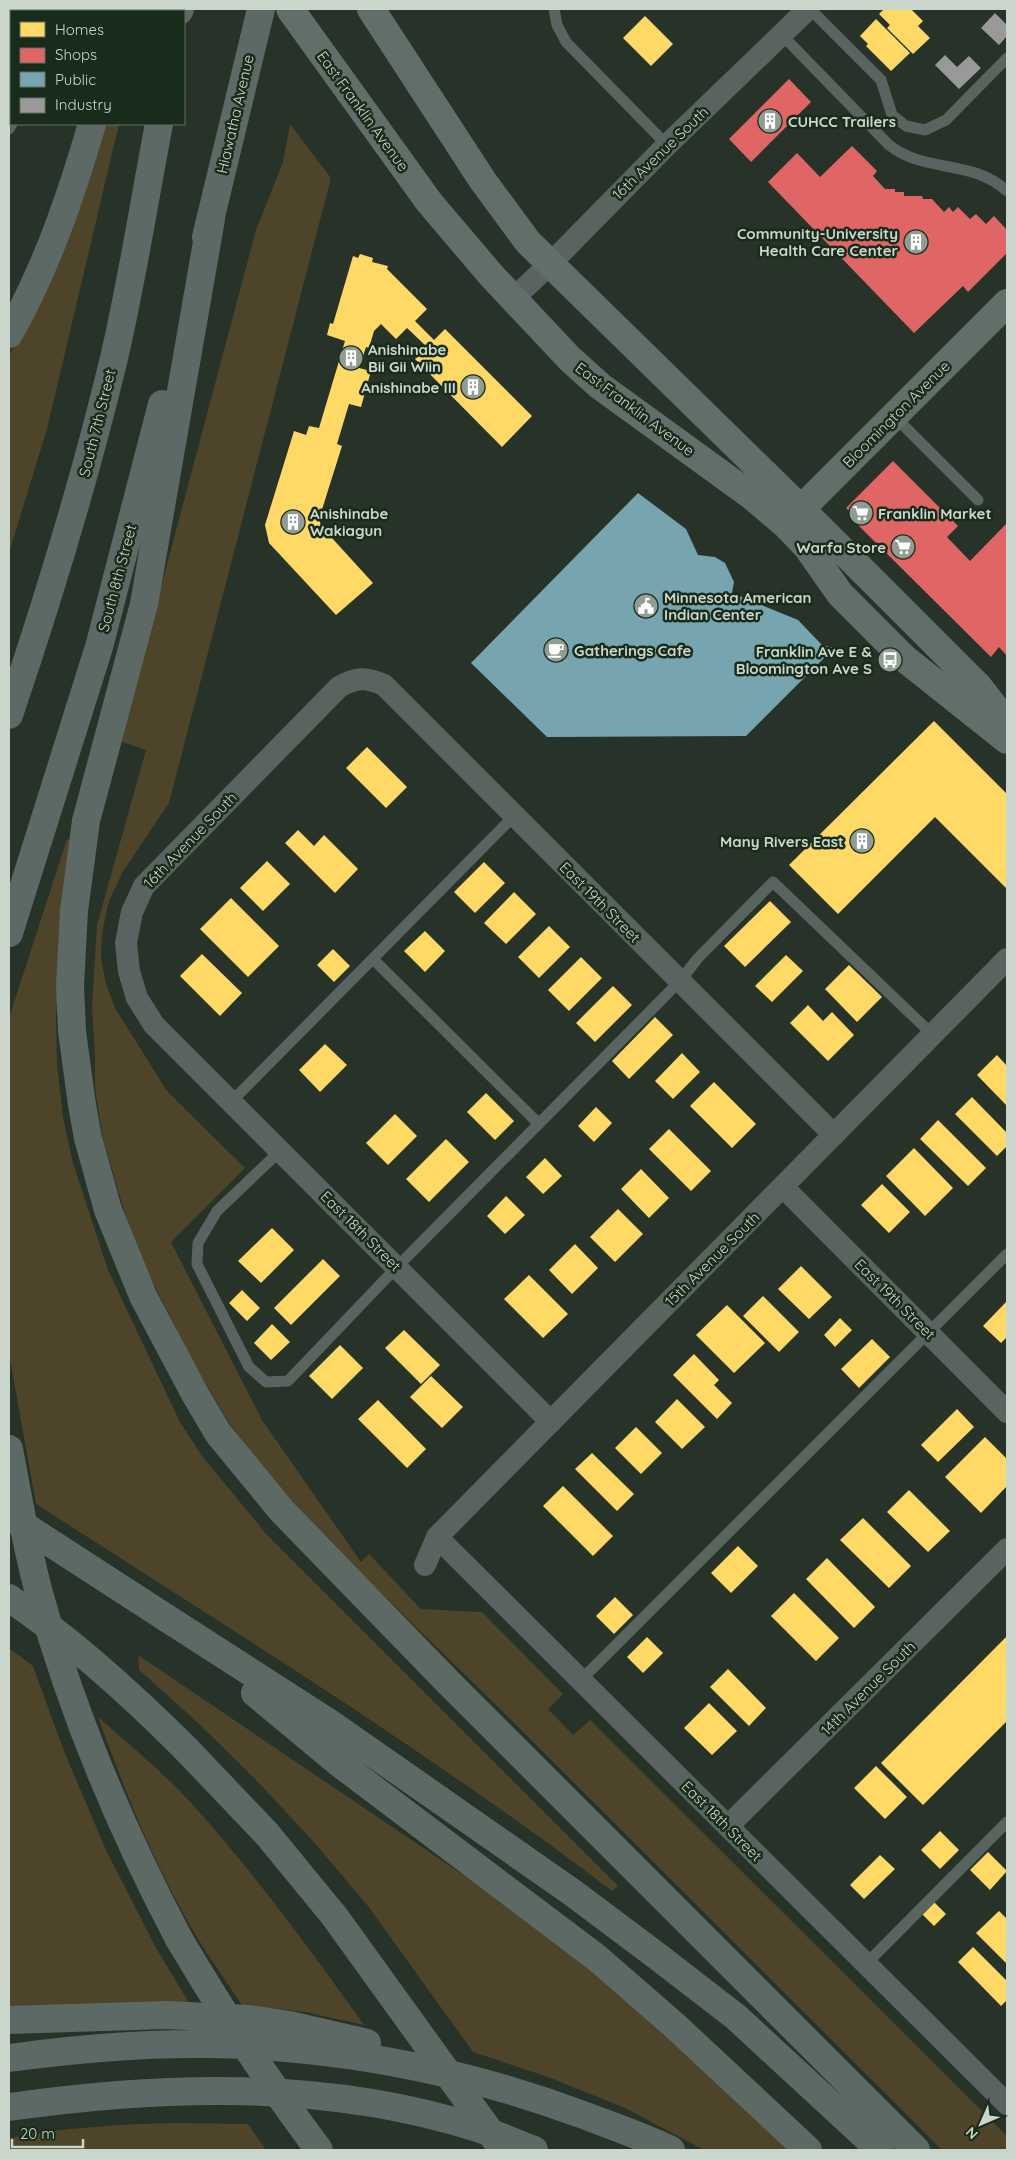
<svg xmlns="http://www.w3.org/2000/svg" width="1016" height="2159" font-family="Quicksand,sans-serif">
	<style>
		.green { fill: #4d4429 }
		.homes { fill: #ffd966 }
		.shops { fill: #e06666 }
		.public { fill: #76a5af }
		.industry { fill: #999 }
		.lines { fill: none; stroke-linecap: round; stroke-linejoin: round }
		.lane { stroke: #59635f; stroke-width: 11 }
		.street { stroke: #59635f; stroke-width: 22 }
		.secondary { stroke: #626e6a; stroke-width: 28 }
		.highway { stroke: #5c6964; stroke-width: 28 }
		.highway-bridge { stroke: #5c6964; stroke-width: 28 }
		.labels { text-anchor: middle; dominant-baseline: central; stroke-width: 5; stroke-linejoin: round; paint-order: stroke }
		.street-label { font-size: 15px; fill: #cad6cb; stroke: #192c1c }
		.poi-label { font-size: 15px; font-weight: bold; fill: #cad6cb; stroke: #192c1c; text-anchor: start }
	</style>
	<rect width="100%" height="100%" fill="#273228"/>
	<path class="green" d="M 104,124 L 119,124 L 47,429 L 9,553 L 9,356 L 21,331 Z
		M 290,124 L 331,178 L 169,803 L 122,873 L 108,904 L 102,934 L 101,959 L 106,984 L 115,1008 L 167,1091 L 245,1168 L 171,1242 L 262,1420 L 361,1562 L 369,1554 L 421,1609 L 482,1612 L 563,1694 L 548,1709 L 573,1735 L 590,1720 L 1007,2136 L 1007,2150 L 942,2150 L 504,1713 L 315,1528 L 262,1467 L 229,1423 L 194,1364 L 144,1265 L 127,1221 L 103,1138 L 95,1089 L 95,1056 L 92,1005 L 97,925 L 146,750 L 120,741 L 256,230 L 283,162 Z
		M 67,839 L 77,842 L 59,971 L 56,1018 L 57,1064 L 63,1117 L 73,1163 L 108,1270 L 180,1422 L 202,1456 L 268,1536 L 618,1886 L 612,1891 C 428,1751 230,1629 36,1504 L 9,1354 L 9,1018 Z
		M 9,1648 L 33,1666 L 64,1751 L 106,1850 L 155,1946 L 191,2006 L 9,2010 Z
		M 138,1655 L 487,1891 L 609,1984 L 792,2150 L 704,2150 L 625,2108 L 548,2077 L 473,2052 L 368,1906 L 312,1840 L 257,1781 L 196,1721 L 139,1670 Z
		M 98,1717 C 130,1745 164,1773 193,1805 C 255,1874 310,1949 364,2025 L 305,2012 L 242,2005 C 230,1987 218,1970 206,1952 C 160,1879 127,1798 98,1717 Z
		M 175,2123 L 248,2124 L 266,2150 L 9,2150 L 9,2138 C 64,2128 119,2124 175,2123 Z"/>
	<path class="homes" d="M 884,9 L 911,9 L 923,21 L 918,26 L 930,38 L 913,54 L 887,28 L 890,25 L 879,14 Z
		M 645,16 L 673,44 L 651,66 L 623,38 Z
		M 876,19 L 910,53 L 891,71 L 866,46 L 868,44 L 860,36 Z
		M 360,254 L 373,258 L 372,262 L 388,266 L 387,269 L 427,309 L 415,321 L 434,340 L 445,329 L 532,416 L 502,447 L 415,359 L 427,347 L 407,328 L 396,339 L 381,324 L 374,331 L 369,348 L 366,347 L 359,368 L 371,371 L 361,407 L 349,404 L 337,444 L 342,446 L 319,519 L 321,526 L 373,583 L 336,615 L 269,543 L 265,525 L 294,431 L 306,435 L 309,426 L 319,428 L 345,341 L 327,335 L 330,323 L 333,324 L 353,256 L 358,258 Z
		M 934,721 L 1007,794 L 1007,889 L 935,817 L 838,914 L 789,865 Z
		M 367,747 L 407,787 L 386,808 L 346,768 Z
		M 298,830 L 314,846 L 324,835 L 358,869 L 335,893 L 285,843 Z
		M 267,861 L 290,884 L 263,911 L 240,888 Z
		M 484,862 L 505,883 L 475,913 L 454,892 Z
		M 514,892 L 536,914 L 506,944 L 484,923 Z
		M 231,898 L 279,946 L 248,977 L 200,929 Z
		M 770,901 L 791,922 L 745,967 L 724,946 Z
		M 549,926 L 570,947 L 539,978 L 518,957 Z
		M 425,931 L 445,951 L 425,972 L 404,951 Z
		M 333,949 L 350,966 L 334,982 L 317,965 Z
		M 202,954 L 242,993 L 220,1016 L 180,976 Z
		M 786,955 L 803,971 L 772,1002 L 755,986 Z
		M 581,957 L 602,978 L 569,1011 L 548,990 Z
		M 849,965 L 882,997 L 857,1022 L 825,989 Z
		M 613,986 L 632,1005 L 595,1042 L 576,1023 Z
		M 808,1005 L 823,1021 L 832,1012 L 854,1035 L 828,1061 L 790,1023 Z
		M 655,1017 L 673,1035 L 629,1079 L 612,1061 Z
		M 325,1044 L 347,1065 L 320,1092 L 299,1070 Z
		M 682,1053 L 700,1072 L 673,1099 L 655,1081 Z
		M 997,1055 L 1007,1066 L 1007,1106 L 977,1075 Z
		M 714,1082 L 756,1124 L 732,1148 L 690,1106 Z
		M 486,1093 L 514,1121 L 495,1140 L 467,1112 Z
		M 972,1097 L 1007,1133 L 1007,1146 L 997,1156 L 955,1114 Z
		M 596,1107 L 612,1123 L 594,1142 L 578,1126 Z
		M 395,1114 L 417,1136 L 388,1165 L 366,1143 Z
		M 938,1120 L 986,1168 L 968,1186 L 920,1139 Z
		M 669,1129 L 711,1171 L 691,1191 L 649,1149 Z
		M 446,1139 L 469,1162 L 429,1202 L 406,1179 Z
		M 914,1148 L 953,1188 L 925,1216 L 886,1176 Z
		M 545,1158 L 562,1176 L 543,1194 L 526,1177 Z
		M 641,1169 L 669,1198 L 649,1218 L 621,1189 Z
		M 882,1184 L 910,1212 L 889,1233 L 861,1205 Z
		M 506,1196 L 525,1215 L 505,1234 L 487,1216 Z
		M 618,1209 L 643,1234 L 615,1262 L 590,1237 Z
		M 272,1228 L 294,1250 L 261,1283 L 238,1261 Z
		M 575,1244 L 598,1268 L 572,1294 L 549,1270 Z
		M 323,1259 L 340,1276 L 291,1325 L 274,1308 Z
		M 801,1266 L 832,1297 L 809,1319 L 778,1289 Z
		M 529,1275 L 568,1314 L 543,1338 L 504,1299 Z
		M 242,1290 L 260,1308 L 247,1321 L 229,1303 Z
		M 763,1296 L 799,1332 L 779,1352 L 743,1316 Z
		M 1007,1301 L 1007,1337 L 1001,1343 L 983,1326 Z
		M 727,1305 L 765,1343 L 734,1373 L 696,1335 Z
		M 840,1318 L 852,1330 L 835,1347 L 824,1335 Z
		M 272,1324 L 290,1342 L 271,1360 L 254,1343 Z
		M 404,1330 L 440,1365 L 421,1384 L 385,1348 Z
		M 872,1339 L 890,1357 L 859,1388 L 841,1369 Z
		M 340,1345 L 363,1368 L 332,1399 L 309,1376 Z
		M 694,1354 L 719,1380 L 714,1385 L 732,1403 L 717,1419 L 673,1375 Z
		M 431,1376 L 463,1407 L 442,1428 L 410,1397 Z
		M 677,1399 L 705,1427 L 682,1449 L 655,1422 Z
		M 378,1400 L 426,1449 L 407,1468 L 358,1419 Z
		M 957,1409 L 974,1427 L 938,1462 L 921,1445 Z
		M 636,1427 L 662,1453 L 641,1474 L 615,1448 Z
		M 985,1437 L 1007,1459 L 1007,1486 L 981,1513 L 945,1477 Z
		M 592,1453 L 634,1494 L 617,1511 L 575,1469 Z
		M 563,1486 L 613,1536 L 593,1556 L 543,1506 Z
		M 909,1490 L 950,1531 L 928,1552 L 887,1512 Z
		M 863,1518 L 911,1566 L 889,1588 L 840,1540 Z
		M 738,1546 L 758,1566 L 731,1593 L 711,1573 Z
		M 827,1558 L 875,1607 L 854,1628 L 806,1579 Z
		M 794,1593 L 839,1638 L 816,1661 L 771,1616 Z
		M 615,1597 L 633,1615 L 614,1634 L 596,1616 Z
		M 1007,1636 L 1007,1721 L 923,1805 L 881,1763 Z
		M 647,1637 L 663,1653 L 643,1673 L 627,1657 Z
		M 728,1669 L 766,1708 L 749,1726 L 710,1687 Z
		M 709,1703 L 737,1731 L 712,1755 L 684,1728 Z
		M 876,1766 L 907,1797 L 885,1819 L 854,1788 Z
		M 940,1831 L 959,1850 L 940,1869 L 921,1850 Z
		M 988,1852 L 1007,1871 L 990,1890 L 970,1870 Z
		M 880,1855 L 895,1869 L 864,1899 L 850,1885 Z
		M 933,1901 L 946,1914 L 934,1926 L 921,1913 Z
		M 999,1911 L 1007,1919 L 1007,1964 L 976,1933 Z
		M 973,1947 L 1007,1981 L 1007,2000 L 1001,2006 L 958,1962 Z"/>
	<path class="shops" d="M 789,79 L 811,102 L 751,162 L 729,139 Z
		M 852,146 L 877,171 L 873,176 L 885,189 L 895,189 L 895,192 L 904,192 L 904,196 L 922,196 L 923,199 L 932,199 L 944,212 L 949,207 L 953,212 L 958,207 L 970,219 L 976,214 L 986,224 L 994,216 L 1007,230 L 1007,253 L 968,292 L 963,286 L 914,333 L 768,182 L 797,153 L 820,177 Z
		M 893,461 L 958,526 L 947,537 L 970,561 L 1007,523 L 1007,656 L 999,647 L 991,657 L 857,524 L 861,521 L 846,508 Z"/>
	<path class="public" d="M 638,493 L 686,529 L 698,555 L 715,557 L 725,563 L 734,582 L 732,593 L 798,620 L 822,645 L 834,648 L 746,736 L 547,737 L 471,663 Z"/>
	<path class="industry" d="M 995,13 L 1007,25 L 1007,36 L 999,45 L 981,28 Z
		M 945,55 L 957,67 L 969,56 L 981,68 L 959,89 L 935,65 Z"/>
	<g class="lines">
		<path class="lane" d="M 554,9 L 557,25 L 566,42 L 667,145
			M 810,9 L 881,80 L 892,115 L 906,126 L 925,130 L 946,120 L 1007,58
			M 66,11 L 67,9
			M 782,35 L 889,145 C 926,174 970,158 1007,191
			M 9,129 L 12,124
			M 894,416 L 978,500
			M 373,959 L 539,1124
			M 231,1102 L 514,816
			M 281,1150 L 217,1211 L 198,1243 L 197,1264 L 249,1367 L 266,1382 L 288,1381 L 397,1267 L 680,981 L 698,958 L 773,882 L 933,1035
			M 581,1680 L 1007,1254
			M 866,1964 L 1007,1822"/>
		<path class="street" d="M 513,299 L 551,263 L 667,145 L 808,9
			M 783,1187 L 1007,1412
			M 551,1422 L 154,1025 L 137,998 L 129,971 L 126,943 L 132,912 L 144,886 L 339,687 C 356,677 367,677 384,685 L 834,1135
			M 437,1537 L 1007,2104
			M 425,1565 L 437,1537 L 1007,959
			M 728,1826 L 1007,1549"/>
		<path class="secondary" d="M 290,9 L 429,202 L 491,275 L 570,359 L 600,386 L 753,497 L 786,525 L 807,547 L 840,594 L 904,658 L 1007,740
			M 371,9 L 483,181 L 528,242 L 802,510 L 978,686 L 1007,723
			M 789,521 L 1007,303"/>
		<path class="highway" d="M 122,11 L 123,9
			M 179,11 L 180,9
			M 211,219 L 144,604 L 86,821 L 74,911 L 70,986 L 72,1031 L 82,1105 L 88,1138 L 108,1210 L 143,1296 L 195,1394 L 218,1433 L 282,1511 L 449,1683 L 916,2150
			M 206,237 L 261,9
			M 9,334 C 46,269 71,196 92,124
			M 9,715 C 49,597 85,479 114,358 C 132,281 144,202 159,124
			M 9,933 L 99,647 L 162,404
			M 9,1449 C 18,1497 26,1545 39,1593 C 72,1713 121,1829 179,1939
			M 168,1619 L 331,1724 L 573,1893 L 657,1956 L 736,2017 L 880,2150
			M 255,1693 L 339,1763 L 597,1958 L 674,2025 L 808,2150
			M 186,1749 L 267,1834 L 335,1917
			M 9,2020 L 166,2015 L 249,2019 L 289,2025 L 367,2043
			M 9,2058 C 75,2049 142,2043 209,2044 C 337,2046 466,2071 586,2116 C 615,2127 644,2137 671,2150
			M 9,2107 C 164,2085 326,2080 477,2128 C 496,2134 515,2143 534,2150"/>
		<path class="highway-bridge" d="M 9,1516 L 168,1619
			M 9,1598 C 73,1641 131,1694 186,1749
			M 335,1917 L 503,2150
			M 179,1939 C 222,2012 268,2082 319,2150"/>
	</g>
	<defs>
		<symbol id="building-disc" viewBox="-11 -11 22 22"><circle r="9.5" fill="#919d92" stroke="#192c1c"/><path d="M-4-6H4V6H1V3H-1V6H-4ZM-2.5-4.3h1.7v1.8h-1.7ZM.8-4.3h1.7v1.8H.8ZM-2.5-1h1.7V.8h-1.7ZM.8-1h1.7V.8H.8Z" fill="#fff"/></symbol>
		<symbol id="supermarket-disc" viewBox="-11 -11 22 22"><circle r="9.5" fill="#919d92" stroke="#192c1c"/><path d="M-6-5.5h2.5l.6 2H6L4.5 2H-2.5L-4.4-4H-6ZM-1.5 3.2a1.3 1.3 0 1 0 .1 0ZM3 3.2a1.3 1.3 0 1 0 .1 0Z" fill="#fff"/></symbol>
		<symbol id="civic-disc" viewBox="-11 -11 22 22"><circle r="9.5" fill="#919d92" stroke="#192c1c"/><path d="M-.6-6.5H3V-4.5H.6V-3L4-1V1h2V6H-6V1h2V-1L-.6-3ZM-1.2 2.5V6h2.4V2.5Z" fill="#fff"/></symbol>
		<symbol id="cafe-disc" viewBox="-11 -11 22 22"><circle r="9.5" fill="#919d92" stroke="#192c1c"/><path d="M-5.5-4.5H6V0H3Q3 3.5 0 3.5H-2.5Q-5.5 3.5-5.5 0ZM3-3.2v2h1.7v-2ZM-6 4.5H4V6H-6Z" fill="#fff"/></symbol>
		<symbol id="bus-disc" viewBox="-11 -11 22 22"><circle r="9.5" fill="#919d92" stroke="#192c1c"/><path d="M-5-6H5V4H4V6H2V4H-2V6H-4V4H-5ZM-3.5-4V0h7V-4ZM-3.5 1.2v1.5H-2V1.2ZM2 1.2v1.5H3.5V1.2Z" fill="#fff"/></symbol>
	</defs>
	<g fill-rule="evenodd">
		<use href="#building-disc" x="756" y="107" width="28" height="28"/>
		<use href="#building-disc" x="902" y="228" width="28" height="28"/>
		<use href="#building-disc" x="337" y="344" width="28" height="28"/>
		<use href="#building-disc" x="459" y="373" width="28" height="28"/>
		<use href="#supermarket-disc" x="847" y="499" width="28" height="28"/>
		<use href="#building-disc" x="279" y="508" width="28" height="28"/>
		<use href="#supermarket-disc" x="889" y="533" width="28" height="28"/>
		<use href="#civic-disc" x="632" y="592" width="28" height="28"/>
		<use href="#cafe-disc" x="542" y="636" width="28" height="28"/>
		<use href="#bus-disc" x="876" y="646" width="28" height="28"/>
		<use href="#building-disc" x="848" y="827" width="28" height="28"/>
	</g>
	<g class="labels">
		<g class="street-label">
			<text transform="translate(363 111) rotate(54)">East Franklin Avenue</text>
			<text transform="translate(235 114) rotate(-77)">Hiawatha Avenue</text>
			<text transform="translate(660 153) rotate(-44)">16th Avenue South</text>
			<text transform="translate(635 409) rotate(37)">East Franklin Avenue</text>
			<text transform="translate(896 414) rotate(-45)">Bloomington Avenue</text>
			<text transform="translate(97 423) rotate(-76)">South 7th Street</text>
			<text transform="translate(117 578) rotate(-75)">South 8th Street</text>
			<text transform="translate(190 840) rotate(-46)">16th Avenue South</text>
			<text transform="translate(600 902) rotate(45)">East 19th Street</text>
			<text transform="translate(361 1231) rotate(45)">East 18th Street</text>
			<text transform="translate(712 1259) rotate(-45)">15th Avenue South</text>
			<text transform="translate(895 1299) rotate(45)">East 19th Street</text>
			<text transform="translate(868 1688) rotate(-45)">14th Avenue South</text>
			<text transform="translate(722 1821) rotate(45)">East 18th Street</text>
		</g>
		<g class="poi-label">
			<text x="788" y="121">CUHCC Trailers</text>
			<text x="898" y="233" text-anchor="end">Community-University<tspan x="898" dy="17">Health Care Center</tspan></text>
			<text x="368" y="349">Anishinabe<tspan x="368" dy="17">Bii Gii Wiin</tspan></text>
			<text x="456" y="387" text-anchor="end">Anishinabe III</text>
			<text x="310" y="513">Anishinabe<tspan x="310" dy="17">Wakiagun</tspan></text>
			<text x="878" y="513">Franklin Market</text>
			<text x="886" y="547" text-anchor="end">Warfa Store</text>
			<text x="664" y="597">Minnesota American<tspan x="664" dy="17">Indian Center</tspan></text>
			<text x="574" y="650">Gatherings Cafe</text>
			<text x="872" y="651" text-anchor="end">Franklin Ave E &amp;<tspan x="872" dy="17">Bloomington Ave S</tspan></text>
			<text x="844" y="841" text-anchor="end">Many Rivers East</text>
		</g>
	</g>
	<rect width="1016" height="2159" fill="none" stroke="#cad6cb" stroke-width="20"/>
	<rect x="10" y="10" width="175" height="115" fill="#192c1c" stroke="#607062"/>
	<rect x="20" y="22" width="25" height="15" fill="#ffd966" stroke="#607062"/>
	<text x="55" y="35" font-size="15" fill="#cad6cb">Homes</text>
	<rect x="20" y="48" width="25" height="15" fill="#e06666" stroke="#607062"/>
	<text x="55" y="60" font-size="15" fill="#cad6cb">Shops</text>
	<rect x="20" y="72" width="25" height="15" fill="#76a5af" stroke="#607062"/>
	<text x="55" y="85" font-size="15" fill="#cad6cb">Public</text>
	<rect x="20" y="98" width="25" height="15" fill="#999999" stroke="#607062"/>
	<text x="55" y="110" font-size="15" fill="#cad6cb">Industry</text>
	<g transform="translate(981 2124) rotate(225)" stroke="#192c1c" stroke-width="4" paint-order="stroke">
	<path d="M0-4L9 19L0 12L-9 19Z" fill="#cad6cb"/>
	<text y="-8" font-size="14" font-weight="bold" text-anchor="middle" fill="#cad6cb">N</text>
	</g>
	<path d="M12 2139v8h71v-8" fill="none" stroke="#cad6cb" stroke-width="2.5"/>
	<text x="20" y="2139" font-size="15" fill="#cad6cb" stroke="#192c1c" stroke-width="4" paint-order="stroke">20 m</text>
</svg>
